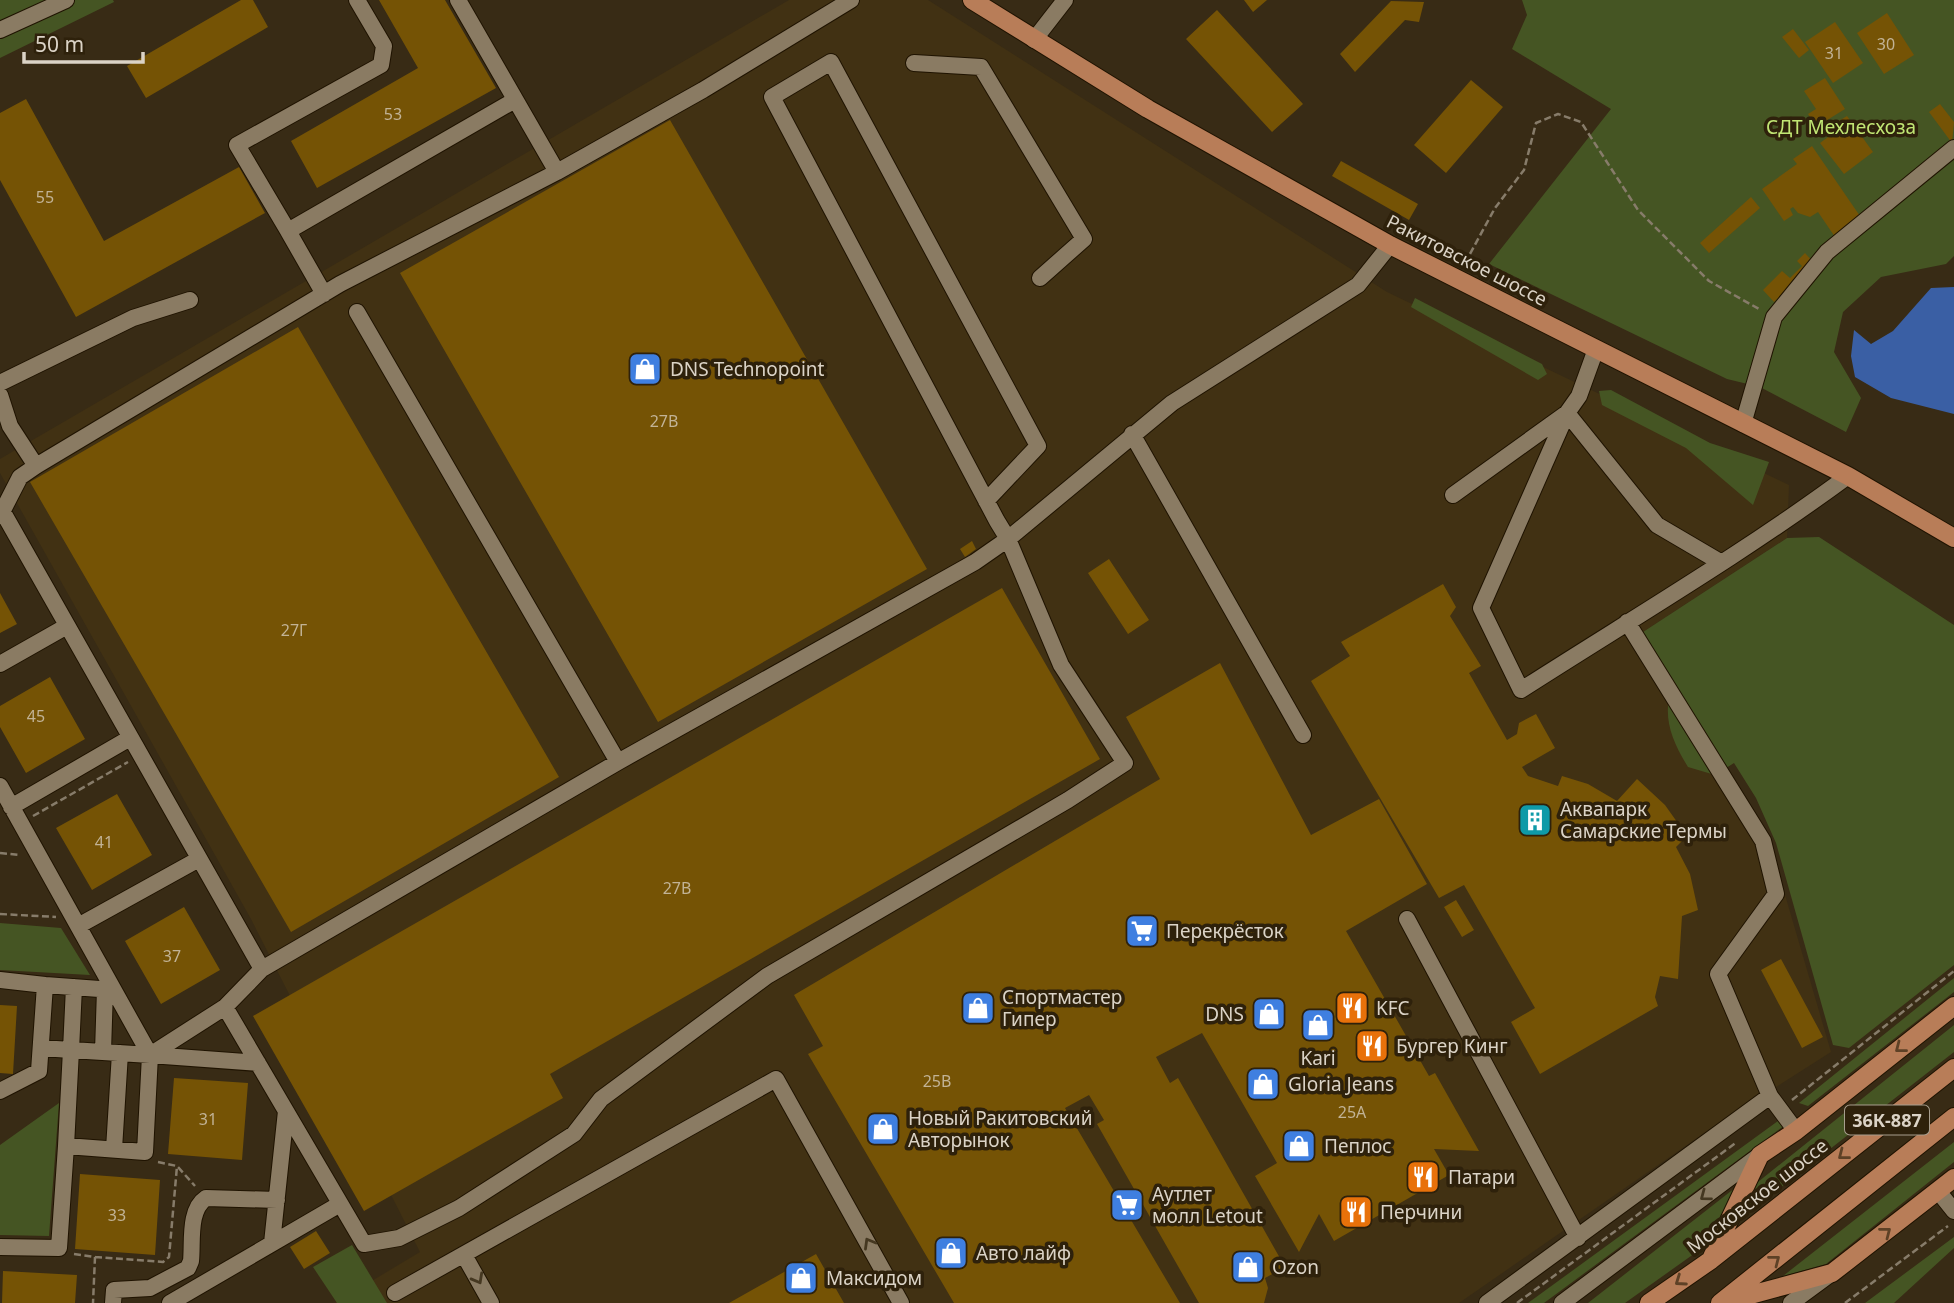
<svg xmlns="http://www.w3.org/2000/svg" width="1954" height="1303" font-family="'Noto Sans',sans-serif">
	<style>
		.built { fill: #413113 }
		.green { fill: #455523 }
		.water { fill: #3a5fa4 }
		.building { fill: #755305 }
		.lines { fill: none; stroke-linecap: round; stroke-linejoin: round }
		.minor-casing { stroke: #1f1300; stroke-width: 18 }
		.major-casing { stroke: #1f1300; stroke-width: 20 }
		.path { stroke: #877c6a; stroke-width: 2.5; stroke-dasharray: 7 3.5; stroke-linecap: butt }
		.minor { stroke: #8a7b63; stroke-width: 16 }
		.major { stroke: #b87d58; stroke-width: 18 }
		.oneway { stroke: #5e4126 }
		.oneway2 { stroke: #453821 }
		.labels { text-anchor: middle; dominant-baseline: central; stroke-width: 7; stroke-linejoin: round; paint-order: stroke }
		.number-label { font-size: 16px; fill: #c2b396 }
		.shield { fill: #2e210b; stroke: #a79e8e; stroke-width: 2 }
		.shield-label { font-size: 18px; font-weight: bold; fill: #dbd3c6 }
		.park-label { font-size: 19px; fill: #c1e674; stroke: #2e210b }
		.street-label { font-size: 19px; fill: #dbd3c6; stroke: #2e210b }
		.poi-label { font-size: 19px; fill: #dbd3c6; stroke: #2e210b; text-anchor: start }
	</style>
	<rect width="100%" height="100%" fill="#382b15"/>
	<path class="built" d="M 789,0 L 928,0 L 1387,292 L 1789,485 L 1787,538 L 1643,632 L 1672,685 L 1767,833 L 1831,1052 L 1710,1129 L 1459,1303 L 335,1303 L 420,1252 L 251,919 L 0,473 L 0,459 Z"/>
	<path class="green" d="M 0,0 L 113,0 L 114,2 L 0,58 Z
		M 1522,0 L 1954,0 L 1954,256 L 1946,264 L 1881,277 L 1843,312 L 1834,352 L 1861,398 L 1846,432 L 1760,387 L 1727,379 L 1489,264 L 1611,109 L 1512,49 L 1527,15 Z
		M 1415,298 L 1542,364 L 1547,374 L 1538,380 L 1411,307 Z
		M 1611,390 L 1710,443 L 1769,462 L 1753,505 L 1686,448 L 1602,405 L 1599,391 Z
		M 1819,537 L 1954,625 L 1954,965 L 1849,1048 L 1833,1045 L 1776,843 L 1756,798 L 1734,763 L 1715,775 L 1688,767 C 1671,739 1662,717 1672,685 L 1643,632 L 1787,538 Z
		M 0,923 L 61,928 L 90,975 L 0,970 Z
		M 1954,978 L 1954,992 L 1808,1106 L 1799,1103 Z
		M 1954,1025 L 1954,1052 L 1733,1225 L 1748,1190 Z
		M 59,1103 L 49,1236 L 0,1235 L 0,1145 Z
		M 1782,1118 L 1789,1122 L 1544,1303 L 1528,1303 Z
		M 1954,1142 L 1954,1162 L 1826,1264 L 1783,1276 Z
		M 1740,1184 L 1705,1246 L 1625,1303 L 1588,1303 Z
		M 1954,1237 L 1954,1248 L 1894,1303 L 1865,1303 Z
		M 352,1245 L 387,1303 L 337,1303 L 313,1267 Z"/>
	<path class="water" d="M 1954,287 L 1954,414 L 1891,398 L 1855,377 L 1851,356 L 1854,330 L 1871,344 L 1893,331 L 1931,288 Z"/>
	<path class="building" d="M 241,0 L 253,0 L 268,27 L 146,98 L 127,66 Z
		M 379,0 L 445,0 L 496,88 L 317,188 L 291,141 L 418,68 Z
		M 1244,0 L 1267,0 L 1253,12 Z
		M 1391,1 L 1424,2 L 1419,22 L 1405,20 L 1355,72 L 1340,54 Z
		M 1217,10 L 1303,104 L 1272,132 L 1186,39 Z
		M 1887,13 L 1914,55 L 1884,74 L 1857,33 Z
		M 1835,22 L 1863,63 L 1833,83 L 1805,42 Z
		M 1793,29 L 1809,50 L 1799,58 L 1782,37 Z
		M 1825,78 L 1845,109 L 1824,122 L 1828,127 L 1820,132 L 1808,114 L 1816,109 L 1804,91 Z
		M 1471,80 L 1503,107 L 1446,173 L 1414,145 Z
		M 26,99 L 104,241 L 239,167 L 265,213 L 76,317 L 0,180 L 0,113 Z
		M 1940,104 L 1954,122 L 1952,143 L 1929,112 Z
		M 1847,116 L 1873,152 L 1844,174 L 1820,143 L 1843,126 L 1839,121 Z
		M 670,120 L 927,569 L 658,722 L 400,273 Z
		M 1812,146 L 1862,219 L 1835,237 L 1818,212 L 1810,217 L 1798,213 L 1793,207 L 1790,209 L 1793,215 L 1784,221 L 1762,189 L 1797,164 L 1793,159 Z
		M 1341,161 L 1418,204 L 1409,220 L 1332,176 Z
		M 1751,197 L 1760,208 L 1709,253 L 1700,243 Z
		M 1805,253 L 1814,263 L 1774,302 L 1763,290 L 1782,271 L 1790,278 L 1802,266 L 1797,261 Z
		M 298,327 L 559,777 L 291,932 L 30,482 Z
		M 972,541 L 976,549 L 965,557 L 960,549 Z
		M 1109,559 L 1149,620 L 1128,634 L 1088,573 Z
		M 1443,584 L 1456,607 L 1450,616 L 1481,666 L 1469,673 L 1507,740 L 1517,734 L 1519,723 L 1536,714 L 1555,748 L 1522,767 L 1528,776 L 1558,786 L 1562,776 L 1588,784 L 1617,801 L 1637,779 L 1665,805 L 1687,836 L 1676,847 L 1690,874 L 1698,910 L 1682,916 L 1678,979 L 1660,976 L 1655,997 L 1658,1006 L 1540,1074 L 1511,1022 L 1535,1008 L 1464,885 L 1439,898 L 1311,681 L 1350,656 L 1341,642 Z
		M 1002,588 L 1100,759 L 550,1074 L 563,1098 L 364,1211 L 253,1016 Z
		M 0,593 L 17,624 L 0,633 Z
		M 1220,663 L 1311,835 L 1379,799 L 1427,884 L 1346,931 L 1429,1076 L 1435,1073 L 1479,1151 L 1434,1149 L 1449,1175 L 1334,1241 L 1319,1214 L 1299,1252 L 1255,1176 L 1277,1163 L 1202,1033 L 1156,1057 L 1170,1083 L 1178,1078 L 1285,1267 L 1265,1278 L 1268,1288 L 1264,1303 L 1199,1303 L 1097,1124 L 1104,1120 L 1089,1095 L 1065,1108 L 1180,1303 L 954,1303 L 808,1054 L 823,1046 L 794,995 L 1160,779 L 1126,717 Z
		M 50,677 L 85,739 L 26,773 L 0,727 L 0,706 Z
		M 117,794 L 152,855 L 92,890 L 56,828 Z
		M 1456,900 L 1474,930 L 1462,937 L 1444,907 Z
		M 184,907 L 220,970 L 161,1004 L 125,941 Z
		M 1781,959 L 1823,1037 L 1802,1048 L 1761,970 Z
		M 0,1005 L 17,1006 L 13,1074 L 0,1073 Z
		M 174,1078 L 248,1083 L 242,1160 L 168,1154 Z
		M 80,1174 L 160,1180 L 155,1255 L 75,1249 Z
		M 316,1231 L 330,1253 L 304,1269 L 290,1247 Z
		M 816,1254 L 844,1303 L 729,1303 Z
		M 3,1271 L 77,1275 L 75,1303 L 2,1303 Z"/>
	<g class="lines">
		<defs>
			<path id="minor" d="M 458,0 L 557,172
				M 0,30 L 66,0
				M 1034,40 L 1065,0
				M 914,63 L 981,67 L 1084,239 L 1040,278
				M 288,231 L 237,145 L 381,65 L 384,46 L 357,0
				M 324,294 L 288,231 L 515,100
				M 357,312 L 618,762
				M 0,383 L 133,318 L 190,300
				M 0,395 L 10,426 L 36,466
				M 1743,424 L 1774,317 L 1827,252 L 1954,148
				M 1132,434 L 1303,735
				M 1453,495 L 1567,413 L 1579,396 L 1596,349
				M 4,514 L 262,969
				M 0,516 L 20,477 L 36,466 L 340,284 L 557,172 L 703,90 L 851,0
				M 1720,562 L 1657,525 L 1567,413 L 1481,608 L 1521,690 C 1630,620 1744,553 1848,476
				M 1627,622 L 1763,841 L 1776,894 L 1718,974 L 1770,1096
				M 0,664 L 67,626
				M 0,786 L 150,1055 L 145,1152 L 66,1146 L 59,1248 L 0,1247
				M 11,807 L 130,738
				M 1407,919 L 1578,1238
				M 78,926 L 199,859
				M 0,980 L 45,985 L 39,1071 L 0,1091
				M 45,985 L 113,990
				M 74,987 L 71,1050 L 150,1055
				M 225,1007 L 364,1244 L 399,1238 L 459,1208 L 574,1134 L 601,1099 L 767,976 L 1068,800 L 1125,763 L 1061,665 L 1008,539 L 997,521 L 772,97 L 831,62 L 1038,446 L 986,501
				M 41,1048 L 71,1050 L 66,1146
				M 103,1052 L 105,989
				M 258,1063 L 150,1055 L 225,1007 L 262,969 L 618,762 L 975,562 L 1008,539 L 1172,403 L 1358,285 L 1390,245
				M 114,1149 L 120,1053
				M 1938,1191 L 1954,1211
				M 272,1243 L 286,1111
				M 464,1255 L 491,1303
				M 395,1293 L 776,1079 L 901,1303
				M 113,1303 L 114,1290 L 150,1288 L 188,1268 L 191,1261 C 193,1242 188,1210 206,1198 L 277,1200
				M 170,1303 L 340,1204
				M 1487,1303 L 1770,1096 L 1796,1131
				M 1562,1303 L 1760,1155
				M 1791,1303 L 1829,1275"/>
			<path id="major" d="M 972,0 L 1148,109 L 1390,245 L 1848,476 L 1954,538
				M 1712,1257 L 1760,1155 L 1796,1131 L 1954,1006
				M 1728,1301 L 1832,1273 L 1954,1178
				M 1649,1303 L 1711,1260 L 1954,1068
				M 1720,1303 L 1954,1117"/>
		</defs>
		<use href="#minor" class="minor-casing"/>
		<use href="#major" class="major-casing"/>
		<path class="path" d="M 1465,263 L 1495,208 L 1524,170 L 1536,123 L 1558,114 L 1581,122 L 1638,210 L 1709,281 L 1759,309
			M 33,816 L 128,762
			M 0,853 L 20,855
			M 0,914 L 56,917
			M 1792,1100 L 1954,971
			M 158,1162 L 177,1166 L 195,1186
			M 74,1254 L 95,1257 L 93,1303
			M 95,1257 L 163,1262 L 169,1257 L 177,1166
			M 1517,1303 L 1737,1142
			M 1845,1303 L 1948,1226"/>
		<use href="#minor" class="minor"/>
		<use href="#major" class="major"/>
	</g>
	<defs><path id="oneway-chevron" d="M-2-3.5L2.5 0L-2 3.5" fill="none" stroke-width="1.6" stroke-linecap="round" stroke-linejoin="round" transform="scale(1.75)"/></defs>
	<g class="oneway">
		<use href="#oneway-chevron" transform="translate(1900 1048) rotate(142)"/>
		<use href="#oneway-chevron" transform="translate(1843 1155) rotate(142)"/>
		<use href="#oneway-chevron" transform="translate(1886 1232) rotate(-38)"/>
		<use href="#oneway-chevron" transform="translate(1775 1260) rotate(-38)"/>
		<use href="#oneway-chevron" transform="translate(1680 1281) rotate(145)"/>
	</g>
	<g class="oneway2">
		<use href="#oneway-chevron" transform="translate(1705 1196) rotate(143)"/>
		<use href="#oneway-chevron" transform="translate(869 1243) rotate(-120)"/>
		<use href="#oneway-chevron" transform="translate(478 1279) rotate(61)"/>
	</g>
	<defs>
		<symbol id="shop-square" viewBox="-11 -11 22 22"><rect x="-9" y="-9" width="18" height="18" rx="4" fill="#3f7fe0" stroke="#2e210b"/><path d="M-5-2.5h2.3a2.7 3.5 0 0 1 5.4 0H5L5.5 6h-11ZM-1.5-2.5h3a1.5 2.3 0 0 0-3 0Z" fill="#fff"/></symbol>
		<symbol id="building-square" viewBox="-11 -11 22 22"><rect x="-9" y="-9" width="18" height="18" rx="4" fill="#0f9aa8" stroke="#2e210b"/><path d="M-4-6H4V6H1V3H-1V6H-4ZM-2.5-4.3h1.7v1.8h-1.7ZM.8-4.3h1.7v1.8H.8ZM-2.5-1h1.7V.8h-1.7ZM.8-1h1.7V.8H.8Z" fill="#fff"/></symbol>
		<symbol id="supermarket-square" viewBox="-11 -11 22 22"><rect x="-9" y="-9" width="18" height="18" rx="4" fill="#3f7fe0" stroke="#2e210b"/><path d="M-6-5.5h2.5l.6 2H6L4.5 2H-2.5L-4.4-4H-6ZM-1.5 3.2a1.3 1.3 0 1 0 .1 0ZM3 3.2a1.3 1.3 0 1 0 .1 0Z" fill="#fff"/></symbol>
		<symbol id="restaurant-square" viewBox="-11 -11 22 22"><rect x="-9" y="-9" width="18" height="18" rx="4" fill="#e8710a" stroke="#2e210b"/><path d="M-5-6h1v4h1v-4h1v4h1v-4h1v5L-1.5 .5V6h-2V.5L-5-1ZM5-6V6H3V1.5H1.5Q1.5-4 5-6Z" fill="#fff"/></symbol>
	</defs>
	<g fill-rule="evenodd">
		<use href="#shop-square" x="626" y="350" width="38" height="38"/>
		<use href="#building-square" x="1516" y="801" width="38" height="38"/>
		<use href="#supermarket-square" x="1123" y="912" width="38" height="38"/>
		<use href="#shop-square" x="959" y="989" width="38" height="38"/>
		<use href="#restaurant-square" x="1333" y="989" width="38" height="38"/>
		<use href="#shop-square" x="1250" y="995" width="38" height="38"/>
		<use href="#shop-square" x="1299" y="1006" width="38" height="38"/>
		<use href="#restaurant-square" x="1353" y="1027" width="38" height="38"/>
		<use href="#shop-square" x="1244" y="1065" width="38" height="38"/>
		<use href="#shop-square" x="864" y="1110" width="38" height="38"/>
		<use href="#shop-square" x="1280" y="1127" width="38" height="38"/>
		<use href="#restaurant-square" x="1404" y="1158" width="38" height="38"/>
		<use href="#supermarket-square" x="1108" y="1186" width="38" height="38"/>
		<use href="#restaurant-square" x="1337" y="1193" width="38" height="38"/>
		<use href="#shop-square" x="932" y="1234" width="38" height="38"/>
		<use href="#shop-square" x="1229" y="1248" width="38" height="38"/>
		<use href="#shop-square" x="782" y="1259" width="38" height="38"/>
	</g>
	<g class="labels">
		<g class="number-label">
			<text x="1886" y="44">30</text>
			<text x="1834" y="53">31</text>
			<text x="393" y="114">53</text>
			<text x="45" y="197">55</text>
			<text x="664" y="421">27В</text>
			<text x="294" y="630">27Г</text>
			<text x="36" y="716">45</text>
			<text x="104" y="842">41</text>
			<text x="677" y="888">27В</text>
			<text x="172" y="956">37</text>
			<text x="937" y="1081">25В</text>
			<text x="1352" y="1112">25А</text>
			<text x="208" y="1119">31</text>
			<text x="117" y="1215">33</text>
		</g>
		<rect class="shield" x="1845" y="1105.5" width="84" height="29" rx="5"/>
		<g class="shield-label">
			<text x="1887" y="1120">36К-887</text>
		</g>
		<g class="park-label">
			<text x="1841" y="127">СДТ Мехлесхоза</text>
		</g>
		<g class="street-label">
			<text transform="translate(1467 260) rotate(27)">Ракитовское шоссе</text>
			<text transform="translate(1757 1196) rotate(-38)">Московское шоссе</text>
		</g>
		<g class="poi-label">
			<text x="670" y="369">DNS Technopoint</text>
			<text x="1560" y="809">Аквапарк<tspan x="1560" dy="22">Самарские Термы</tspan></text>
			<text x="1166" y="931">Перекрёсток</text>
			<text x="1002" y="997">Спортмастер<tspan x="1002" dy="22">Гипер</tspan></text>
			<text x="1376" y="1008">KFC</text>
			<text x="1244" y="1014" text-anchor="end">DNS</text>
			<text x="1396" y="1046">Бургер Кинг</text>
			<text x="1318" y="1058" text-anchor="middle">Kari</text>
			<text x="1288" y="1084">Gloria Jeans</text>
			<text x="908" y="1118">Новый Ракитовский<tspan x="908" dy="22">Авторынок</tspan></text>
			<text x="1324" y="1146">Пеплос</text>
			<text x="1448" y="1177">Патари</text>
			<text x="1152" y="1194">Аутлет<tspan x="1152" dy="22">молл Letout</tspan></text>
			<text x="1380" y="1212">Перчини</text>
			<text x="976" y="1253">Авто лайф</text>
			<text x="1272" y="1267">Ozon</text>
			<text x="826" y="1278">Максидом</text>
		</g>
	</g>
	<path d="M24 52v10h119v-10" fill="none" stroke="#dbd3c6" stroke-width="3.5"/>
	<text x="35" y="52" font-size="21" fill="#dbd3c6" stroke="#2e210b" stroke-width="5" paint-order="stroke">50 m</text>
</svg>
